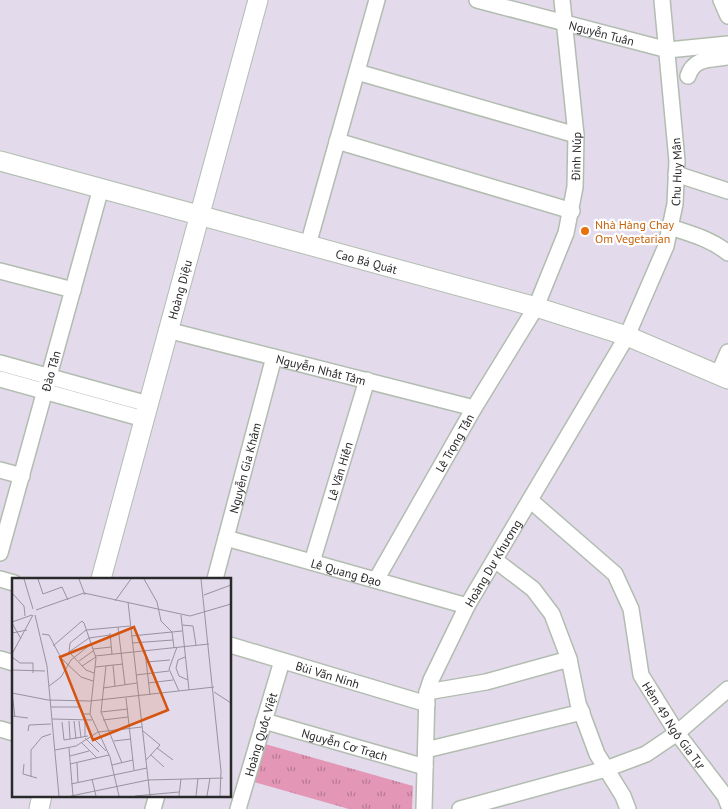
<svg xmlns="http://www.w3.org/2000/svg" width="728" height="809" font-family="'PT Sans',sans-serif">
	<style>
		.park { fill: url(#park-tufts) }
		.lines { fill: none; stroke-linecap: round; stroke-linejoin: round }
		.minor-casing { stroke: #b2bdaf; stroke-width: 18 }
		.tertiary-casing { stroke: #b2bdaf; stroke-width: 21 }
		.minor { stroke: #fff; stroke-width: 15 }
		.tertiary { stroke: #fff; stroke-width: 19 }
		.food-dot { fill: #e8710a; stroke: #fff; stroke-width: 2 }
		.labels { text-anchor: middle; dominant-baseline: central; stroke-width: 4.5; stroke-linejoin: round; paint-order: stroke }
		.street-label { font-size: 12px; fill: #292929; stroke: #fff }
		.food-label { font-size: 12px; fill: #c56008; stroke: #fff; text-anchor: start }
		.inset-road { fill: none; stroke: #99939e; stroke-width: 1 }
		.view { fill: #d5540f; fill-opacity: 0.15; stroke: #d5540f; stroke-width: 2.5 }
		.inset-edge { fill: none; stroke: #292929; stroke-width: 2.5 }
	</style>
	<defs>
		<pattern id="park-tufts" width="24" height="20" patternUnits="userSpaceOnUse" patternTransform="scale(1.25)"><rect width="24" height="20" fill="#e396b5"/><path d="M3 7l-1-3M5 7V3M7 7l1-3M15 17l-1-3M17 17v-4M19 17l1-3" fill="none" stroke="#b87a93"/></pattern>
	</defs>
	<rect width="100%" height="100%" fill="#e3daec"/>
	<path class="park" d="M 265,744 L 413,786 L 412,809 L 349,809 L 254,782 Z"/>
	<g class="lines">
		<defs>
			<g id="minor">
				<path id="s1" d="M 477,0 L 668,50 L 728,44"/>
				<path d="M 721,0 L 728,16"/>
				<path d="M 357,72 L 576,135"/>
				<path d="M 688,76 C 694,57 711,60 728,57"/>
				<path d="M 337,141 L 572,211"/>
				<path d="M 676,174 L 728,191"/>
				<path d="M 670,227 C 691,234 711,239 728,253"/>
				<path d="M 308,245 L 377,0"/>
				<path d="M 0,271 L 73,290"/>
				<path id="s2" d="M 167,330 L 474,408"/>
				<path d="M 0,363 L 148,404"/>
				<path d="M 718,375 L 728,352"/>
				<path d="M 0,379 L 144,419"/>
				<path d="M 0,470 L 22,476"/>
				<path id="s3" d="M 530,500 L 615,574 L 631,609 L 641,675 L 677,733 L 725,796 L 728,804"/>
				<path id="s4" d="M 226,538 L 467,606"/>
				<path id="s5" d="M 0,553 L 101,188"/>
				<path d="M 495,560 L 533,589 L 552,614 L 569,659 L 578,703 L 597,754 L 623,796 L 628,809"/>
				<path id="s6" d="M 312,562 L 367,380"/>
				<path d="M 0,579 L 14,583"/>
				<path id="s7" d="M 215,579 L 274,357"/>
				<path id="s8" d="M 376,580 L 474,408 L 536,307 L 566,233 L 575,187 L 576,135 L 562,0"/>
				<path id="s9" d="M 230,645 L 427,704"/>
				<path d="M 0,659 L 14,663"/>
				<path d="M 427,692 L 486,682 L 569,659"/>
				<path id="s10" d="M 264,721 L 425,767"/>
				<path d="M 0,729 L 14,733"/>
				<path d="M 426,750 L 582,712"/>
				<path d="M 153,809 L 157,795"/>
				<path id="s11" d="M 238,809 L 282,661"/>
				<path id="s12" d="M 424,809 L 427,692 L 431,680 L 467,606 L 627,336 L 666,246 L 675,204 L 677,161 L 662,0"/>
				<path d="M 460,809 L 606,769 L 646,754 L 677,733 L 728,689"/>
			</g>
			<g id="tertiary">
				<path id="s13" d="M 0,161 L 536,307 L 627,336 L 728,379"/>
				<path id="s14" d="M 101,579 L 258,0"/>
				<path d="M 39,809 L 42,795"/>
			</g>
		</defs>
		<use href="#minor" class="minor-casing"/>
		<use href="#tertiary" class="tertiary-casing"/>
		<use href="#minor" class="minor"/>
		<use href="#tertiary" class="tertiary"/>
	</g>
	<circle class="food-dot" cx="585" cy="231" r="5"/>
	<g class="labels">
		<g class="street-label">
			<text stroke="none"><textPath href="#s1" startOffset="129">Nguyễn Tuân</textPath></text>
			<text stroke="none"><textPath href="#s8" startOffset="474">Đinh Núp</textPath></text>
			<text stroke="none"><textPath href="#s12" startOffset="699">Chu Huy Mân</textPath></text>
			<text stroke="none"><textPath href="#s13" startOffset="380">Cao Bá Quát</textPath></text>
			<text stroke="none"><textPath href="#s14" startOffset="300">Hoàng Diệu</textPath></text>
			<text stroke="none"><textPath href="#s2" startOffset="159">Nguyễn Nhất Tâm</textPath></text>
			<text stroke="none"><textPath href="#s5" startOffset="189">Đào Tấn</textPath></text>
			<text stroke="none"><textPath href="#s8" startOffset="158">Lê Trọng Tấn</textPath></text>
			<text stroke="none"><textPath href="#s7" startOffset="115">Nguyễn Gia Khảm</textPath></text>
			<text stroke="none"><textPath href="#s6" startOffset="95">Lê Văn Hiến</textPath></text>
			<text stroke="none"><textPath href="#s12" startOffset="262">Hoàng Dư Khương</textPath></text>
			<text stroke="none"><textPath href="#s4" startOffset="125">Lê Quang Đạo</textPath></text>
			<text stroke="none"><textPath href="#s9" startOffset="102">Bùi Văn Ninh</textPath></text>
			<text stroke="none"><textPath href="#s3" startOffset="278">Hẻm 49 Ngô Gia Tự</textPath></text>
			<text stroke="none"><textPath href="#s11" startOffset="78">Hoàng Quốc Việt</textPath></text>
			<text stroke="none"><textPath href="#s10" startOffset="84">Nguyễn Cơ Trạch</textPath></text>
		</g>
		<g class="food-label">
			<text x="595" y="224">Nhà Hàng Chay<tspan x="595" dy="14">Om Vegetarian</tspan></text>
		</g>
	</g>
	<g transform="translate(12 578)">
		<rect width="219" height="219" fill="#e3daec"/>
		<path class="inset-road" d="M 12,1 L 21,31M 26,1 L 31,16 L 50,9 L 56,22M 67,1 L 73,17M 132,1 L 145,24 L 149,43 L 160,54 L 162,70M 189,1 L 209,193 L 208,218M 0,15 L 12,28 L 13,38M 192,17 L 219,7M 103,23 L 119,1M 116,24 L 138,218M 24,32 L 72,15 L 178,38 L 219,26M 23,37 L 35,88 L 47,218M 169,37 L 177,112M 0,44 L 20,37M 0,45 L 9,61M 170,47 L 181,48 L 184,67M 106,49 L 113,107M 0,55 L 15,52M 98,55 L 100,76M 30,56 L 37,57 L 49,80 L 69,99 L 81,103M 119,58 L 170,53M 120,65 L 161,62M 41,68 L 70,43 L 72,45 L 84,80 L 78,136 L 98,179 L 107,218M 165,69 L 157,91 L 167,113M 81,71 L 99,69M 133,73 L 138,117M 57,74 L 77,60 L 98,57M 0,76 L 21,37M 83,78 L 197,66M 0,79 L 8,85 L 21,85 L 21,95M 173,79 L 166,82 L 164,90 L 167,98 L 176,102M 67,83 L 81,73M 134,84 L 158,82M 101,87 L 103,108M 70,88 L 84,79M 94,88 L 89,134 L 110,185M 83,89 L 111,86M 0,92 L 33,93M 82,95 L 74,92 L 57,74 L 58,65 L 74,52 L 118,48M 124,97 L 157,93M 136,105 L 161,102M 37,108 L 49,99 L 59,82 L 79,66M 91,110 L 125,105M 202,114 L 219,125M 0,115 L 36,122 L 78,123 L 202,109M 0,115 L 3,139M 114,120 L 122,192M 67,128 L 71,136 L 78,136M 39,129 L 67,129M 89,134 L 116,131M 0,138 L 16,140M 40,141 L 80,142M 91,142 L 116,139M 57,143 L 58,161M 62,143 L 64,161M 67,143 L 69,160M 50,144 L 52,162 L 76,158M 16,153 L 17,147 L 39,146M 131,153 L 148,167 L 134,182M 79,158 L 94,173M 73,159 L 73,143M 73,160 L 87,174M 102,163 L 119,161M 70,165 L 85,180M 57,170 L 61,218M 145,170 L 161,182M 43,172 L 64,168 L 86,154 L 130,149M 139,177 L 152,189M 58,178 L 77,173M 65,185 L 66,204M 12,186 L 11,196 L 25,200M 58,186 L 97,177M 100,187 L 121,182M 19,199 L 19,172 L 30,159 L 39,156M 80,201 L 84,218M 59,206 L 135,190M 59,218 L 136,202 L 211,200M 123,218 L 167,214M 167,218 L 169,201M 184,218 L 186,200M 195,218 L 198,200"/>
		<path class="view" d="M 122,49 L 156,132 L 81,162 L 48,79 Z"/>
		<rect width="219" height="219" class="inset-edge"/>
	</g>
</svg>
